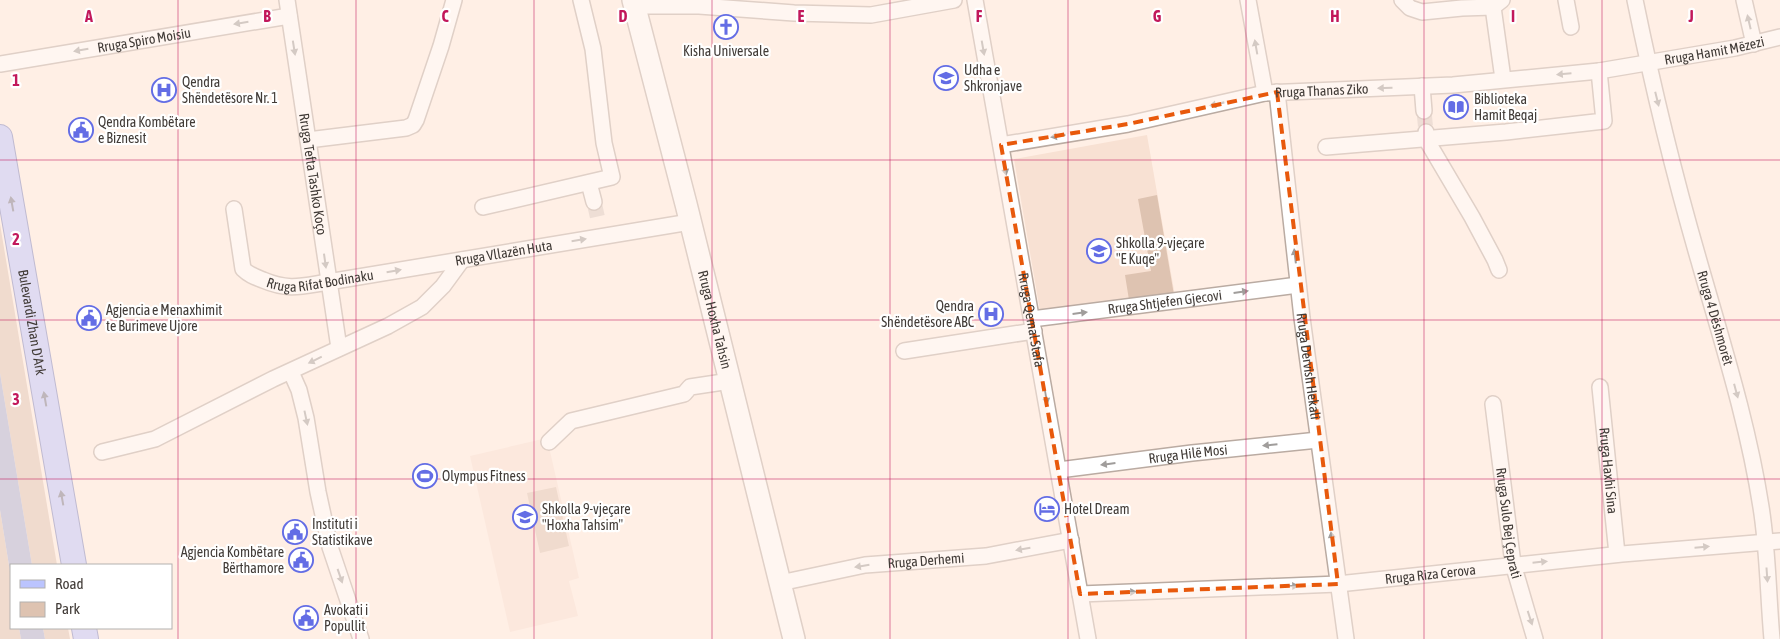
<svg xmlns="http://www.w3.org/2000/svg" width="1780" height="639" font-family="'Asap Condensed',sans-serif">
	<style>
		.built { fill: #f8e1d3 }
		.green { fill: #dec3b1 }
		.water { fill: #a6aed2 }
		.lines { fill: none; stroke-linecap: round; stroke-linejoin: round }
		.minor-tunnel { stroke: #d9cbc2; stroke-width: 15; stroke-dasharray: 15 8; stroke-linecap: butt }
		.minor-casing { stroke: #baaba2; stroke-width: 18 }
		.secondary-casing { stroke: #baaba2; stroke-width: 24 }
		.primary-casing { stroke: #737bb8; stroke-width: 26 }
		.minor { stroke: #fff; stroke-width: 15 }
		.secondary { stroke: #fff; stroke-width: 21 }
		.primary { stroke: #bbc4fe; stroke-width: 24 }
		.oneway { fill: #a09d9b }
		.oneway2 { fill: #727287 }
		.marked { fill: none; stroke: #e8590c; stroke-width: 4; stroke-dasharray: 10 6; stroke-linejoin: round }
		.grid { fill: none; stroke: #c2185b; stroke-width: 1; stroke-opacity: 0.55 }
		.labels { text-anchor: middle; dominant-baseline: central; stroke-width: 4.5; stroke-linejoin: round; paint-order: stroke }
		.street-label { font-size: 14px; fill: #413b37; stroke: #fff }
		.poi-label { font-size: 14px; fill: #413b37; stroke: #fff; text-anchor: start }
		.grid-label { font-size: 16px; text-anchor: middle; font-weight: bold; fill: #c2185b; stroke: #fff; stroke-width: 4.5; stroke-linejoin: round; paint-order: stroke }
	</style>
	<rect width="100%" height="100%" fill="#ffefe5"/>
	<path class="built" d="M 1147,135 L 1175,296 L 1040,311 L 1014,159 Z
		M 547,438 L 579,578 L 569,581 L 578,616 L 510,632 L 470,456 Z"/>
	<path class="green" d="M 1157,195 L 1174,295 L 1129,300 L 1125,275 L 1151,271 L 1138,199 Z
		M 0,224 L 57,565 L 32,565 L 0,373 Z
		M 556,487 L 569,546 L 540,553 L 527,493 Z
		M 0,510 L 11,578 L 11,628 L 19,628 L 21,639 L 0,639 Z
		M 43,628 L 68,628 L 70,639 L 45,639 Z"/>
	<path class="water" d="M 0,373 L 32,565 L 11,565 L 11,578 L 0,510 Z
		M 19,628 L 43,628 L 45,639 L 21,639 Z"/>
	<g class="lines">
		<path class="minor-tunnel" d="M 1424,111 L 1426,132
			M 594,202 L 599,224"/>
		<defs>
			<g id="minor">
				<path id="s1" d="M 287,0 L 339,348"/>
				<path id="s2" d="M 975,0 L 1088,639"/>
				<path d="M 1248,0 L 1265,93"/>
				<path d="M 1402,0 L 1410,8 L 1422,12 L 1462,8 L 1493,7"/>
				<path d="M 1502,0 L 1493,7 L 1503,79"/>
				<path d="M 1566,0 L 1571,27"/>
				<path id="s3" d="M 1635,0 C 1653,88 1674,175 1699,261 C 1722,342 1748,423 1761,507 C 1768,550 1768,595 1772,639"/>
				<path d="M 1744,0 L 1754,44"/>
				<path d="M 634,6 L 699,6 L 794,13 L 871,15 L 954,0"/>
				<path id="s4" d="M 0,64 L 289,16"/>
				<path d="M 1422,86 L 1424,111"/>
				<path id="s5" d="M 1277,92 L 1302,318 L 1346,639"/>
				<path d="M 1426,132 L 1426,139 L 1472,217 L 1495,260 L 1499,270"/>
				<path d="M 308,140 L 406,128 L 413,125 L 416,120 L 441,46 L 454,0"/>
				<path id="s6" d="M 1001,145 L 1128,124 L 1265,93 L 1453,85 L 1599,71 L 1735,48 L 1780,37"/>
				<path d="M 1326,147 L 1506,132 L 1604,121 L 1599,71"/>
				<path d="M 589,183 L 594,202"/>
				<path d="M 483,207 L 612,177 L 604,143 L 593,49 L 581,0"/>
				<path id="s7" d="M 234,209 L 243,269 C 249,275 255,277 263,280 C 289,291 302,286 328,282 L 690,222"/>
				<path id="s8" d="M 1032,319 L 1298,285"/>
				<path d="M 904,351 L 1034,331"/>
				<path d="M 291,372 L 299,390 L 306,418 L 318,492 L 330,547 L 361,639"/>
				<path id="s9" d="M 1600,387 L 1617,554"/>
				<path id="s10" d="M 1493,404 L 1513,564 L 1535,639"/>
				<path d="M 549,442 L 571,421 L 684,394 L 690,387 L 730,381"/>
				<path d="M 102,452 L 155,439 L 273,379 L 388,326 L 422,307 L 443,286 L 462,260"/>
				<path id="s11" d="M 1059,470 L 1192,453 L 1318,440"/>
				<path id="s12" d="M 780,583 L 865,565 L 986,556 L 1071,540"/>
				<path id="s13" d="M 1080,594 L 1338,584 L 1622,554 L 1780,541"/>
			</g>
			<g id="secondary">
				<path id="s14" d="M 633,0 L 686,204 L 794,639"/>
			</g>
			<g id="primary">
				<path id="s15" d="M 0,137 L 74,565"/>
				<path d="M 84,628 L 86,639"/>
			</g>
		</defs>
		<use href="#minor" class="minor-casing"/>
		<use href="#secondary" class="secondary-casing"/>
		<use href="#primary" class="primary-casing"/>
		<use href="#minor" class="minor"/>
		<use href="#secondary" class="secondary"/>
		<use href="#primary" class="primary"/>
	</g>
	<defs><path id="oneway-solid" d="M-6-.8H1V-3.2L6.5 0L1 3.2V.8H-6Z" transform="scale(1.25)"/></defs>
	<g class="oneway">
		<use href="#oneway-solid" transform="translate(1749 22) rotate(-103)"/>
		<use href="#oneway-solid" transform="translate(241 23) rotate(171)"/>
		<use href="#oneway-solid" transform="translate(1256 47) rotate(-100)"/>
		<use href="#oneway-solid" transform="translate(294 48) rotate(81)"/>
		<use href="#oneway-solid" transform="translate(983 48) rotate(80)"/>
		<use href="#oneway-solid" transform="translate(81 50) rotate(170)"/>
		<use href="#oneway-solid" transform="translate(1564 74) rotate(175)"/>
		<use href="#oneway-solid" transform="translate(1385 88) rotate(178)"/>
		<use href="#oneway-solid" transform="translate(1657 99) rotate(76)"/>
		<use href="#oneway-solid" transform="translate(1217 104) rotate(167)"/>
		<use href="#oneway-solid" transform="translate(1058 136) rotate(171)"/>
		<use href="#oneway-solid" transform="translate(1005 168) rotate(80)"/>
		<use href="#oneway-solid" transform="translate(579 240) rotate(-9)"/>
		<use href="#oneway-solid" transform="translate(1295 256) rotate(-97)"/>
		<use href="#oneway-solid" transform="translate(325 261) rotate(82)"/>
		<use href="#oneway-solid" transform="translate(394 271) rotate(-10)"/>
		<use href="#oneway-solid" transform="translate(1241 292) rotate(-8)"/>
		<use href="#oneway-solid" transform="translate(1080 313) rotate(-7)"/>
		<use href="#oneway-solid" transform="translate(315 360) rotate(154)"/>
		<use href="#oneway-solid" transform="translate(1736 391) rotate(75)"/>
		<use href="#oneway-solid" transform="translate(1046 397) rotate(80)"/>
		<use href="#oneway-solid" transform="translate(306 418) rotate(78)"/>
		<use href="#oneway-solid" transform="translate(1270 445) rotate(174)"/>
		<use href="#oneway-solid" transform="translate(1108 464) rotate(173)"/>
		<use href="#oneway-solid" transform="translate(1332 539) rotate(-98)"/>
		<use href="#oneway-solid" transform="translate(1702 547) rotate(-5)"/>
		<use href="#oneway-solid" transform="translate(1023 549) rotate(170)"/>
		<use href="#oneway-solid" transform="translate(1540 562) rotate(-6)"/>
		<use href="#oneway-solid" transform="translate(862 566) rotate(171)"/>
		<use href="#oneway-solid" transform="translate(1767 575) rotate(86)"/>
		<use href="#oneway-solid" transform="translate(340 576) rotate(71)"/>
		<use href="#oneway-solid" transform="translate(1291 586) rotate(-2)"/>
		<use href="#oneway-solid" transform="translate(1129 592) rotate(-2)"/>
		<use href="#oneway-solid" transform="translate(1530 618) rotate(72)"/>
	</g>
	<g class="oneway2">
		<use href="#oneway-solid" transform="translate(12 204) rotate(-100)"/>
		<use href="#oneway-solid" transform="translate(45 399) rotate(-100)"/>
		<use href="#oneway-solid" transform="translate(62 498) rotate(-100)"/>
	</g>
	<path d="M0 0H1780V639H0ZM 1277,92 L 1338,584 L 1080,594 L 1001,145 L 1128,124 Z" fill="#ffefe5" fill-opacity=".55" fill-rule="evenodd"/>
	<path class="marked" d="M 1277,92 L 1338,584 L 1080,594 L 1001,145 L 1128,124 Z"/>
	<path class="grid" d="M 178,0 L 178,639M 356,0 L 356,639M 534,0 L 534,639M 712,0 L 712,639M 890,0 L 890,639M 1068,0 L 1068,639M 1246,0 L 1246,639M 1424,0 L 1424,639M 1602,0 L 1602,639M 0,160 L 1780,160M 0,320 L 1780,320M 0,479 L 1780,479"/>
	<defs>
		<symbol id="church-ring" viewBox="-11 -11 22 22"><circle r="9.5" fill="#fff" stroke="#636de5" stroke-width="1.5"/><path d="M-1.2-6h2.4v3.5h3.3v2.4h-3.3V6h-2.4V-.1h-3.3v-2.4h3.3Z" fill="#636de5"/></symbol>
		<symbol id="school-ring" viewBox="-11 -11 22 22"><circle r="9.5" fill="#fff" stroke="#636de5" stroke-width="1.5"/><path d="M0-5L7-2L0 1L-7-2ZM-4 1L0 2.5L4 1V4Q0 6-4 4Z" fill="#636de5"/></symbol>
		<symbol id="hospital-ring" viewBox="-11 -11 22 22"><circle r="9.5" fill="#fff" stroke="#636de5" stroke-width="1.5"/><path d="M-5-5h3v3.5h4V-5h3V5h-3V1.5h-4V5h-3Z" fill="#636de5"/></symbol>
		<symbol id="library-ring" viewBox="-11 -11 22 22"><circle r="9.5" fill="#fff" stroke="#636de5" stroke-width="1.5"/><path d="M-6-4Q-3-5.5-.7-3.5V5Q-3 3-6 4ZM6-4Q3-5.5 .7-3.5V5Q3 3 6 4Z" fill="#636de5"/></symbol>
		<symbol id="civic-ring" viewBox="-11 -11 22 22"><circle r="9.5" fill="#fff" stroke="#636de5" stroke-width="1.5"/><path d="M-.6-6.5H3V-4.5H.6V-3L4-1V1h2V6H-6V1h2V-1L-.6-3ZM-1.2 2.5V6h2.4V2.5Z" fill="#636de5"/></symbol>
		<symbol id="stadium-ring" viewBox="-11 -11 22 22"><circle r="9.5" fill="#fff" stroke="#636de5" stroke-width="1.5"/><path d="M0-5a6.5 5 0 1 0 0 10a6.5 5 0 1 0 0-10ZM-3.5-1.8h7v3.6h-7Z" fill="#636de5"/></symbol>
		<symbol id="hotel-ring" viewBox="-11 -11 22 22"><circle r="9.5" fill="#fff" stroke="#636de5" stroke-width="1.5"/><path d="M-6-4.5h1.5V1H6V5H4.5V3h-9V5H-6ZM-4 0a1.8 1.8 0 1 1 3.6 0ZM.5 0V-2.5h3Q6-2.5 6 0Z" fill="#636de5"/></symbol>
	</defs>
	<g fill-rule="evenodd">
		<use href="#church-ring" x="712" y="13" width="28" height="28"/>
		<use href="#school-ring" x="932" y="64" width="28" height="28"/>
		<use href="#hospital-ring" x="150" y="76" width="28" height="28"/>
		<use href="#library-ring" x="1442" y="93" width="28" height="28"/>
		<use href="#civic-ring" x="67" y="116" width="28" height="28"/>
		<use href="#school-ring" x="1085" y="237" width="28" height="28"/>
		<use href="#hospital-ring" x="977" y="300" width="28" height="28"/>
		<use href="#civic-ring" x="75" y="304" width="28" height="28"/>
		<use href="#stadium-ring" x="411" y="462" width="28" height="28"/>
		<use href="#hotel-ring" x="1033" y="495" width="28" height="28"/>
		<use href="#school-ring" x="511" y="503" width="28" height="28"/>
		<use href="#civic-ring" x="281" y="518" width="28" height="28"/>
		<use href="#civic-ring" x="287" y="546" width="28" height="28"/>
		<use href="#civic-ring" x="292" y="604" width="28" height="28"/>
	</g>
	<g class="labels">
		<g class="street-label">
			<text stroke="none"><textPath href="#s4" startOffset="146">Rruga Spiro Moisiu</textPath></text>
			<text stroke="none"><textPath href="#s6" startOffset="721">Rruga Hamit Mëzezi</textPath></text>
			<text stroke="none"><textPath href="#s6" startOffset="326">Rruga Thanas Ziko</textPath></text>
			<text stroke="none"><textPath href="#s1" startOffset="176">Rruga Tefta Tashko Koço</textPath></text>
			<text stroke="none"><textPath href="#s7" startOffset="328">Rruga Vllazën Huta</textPath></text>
			<text stroke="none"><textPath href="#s7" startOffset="142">Rruga Rifat Bodinaku</textPath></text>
			<text stroke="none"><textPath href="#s8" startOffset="134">Rruga Shtjefen Gjecovi</textPath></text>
			<text stroke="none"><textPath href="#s3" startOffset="328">Rruga 4 Dëshmorët</textPath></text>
			<text stroke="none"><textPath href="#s14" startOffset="330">Rruga Hoxha Tahsin</textPath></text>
			<text stroke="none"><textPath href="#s2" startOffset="325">Rruga Qemal Stafa</textPath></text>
			<text stroke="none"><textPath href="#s15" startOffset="188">Bulevardi Zhan D'Ark</textPath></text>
			<text stroke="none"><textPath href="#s5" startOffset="276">Rruga Dervish Hekali</textPath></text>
			<text stroke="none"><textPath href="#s11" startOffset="130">Rruga Hilë Mosi</textPath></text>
			<text stroke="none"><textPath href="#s9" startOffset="84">Rruga Haxhi Sina</textPath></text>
			<text stroke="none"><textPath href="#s10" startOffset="120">Rruga Sulo Bej Çeprati</textPath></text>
			<text stroke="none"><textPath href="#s12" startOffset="148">Rruga Derhemi</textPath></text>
			<text stroke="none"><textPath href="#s13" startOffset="351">Rruga Riza Cerova</textPath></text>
		</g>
		<g class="poi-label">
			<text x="726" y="51" text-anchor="middle">Kisha Universale</text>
			<text x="964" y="70">Udha e<tspan x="964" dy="16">Shkronjave</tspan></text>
			<text x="182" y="82">Qendra<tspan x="182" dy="16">Shëndetësore Nr. 1</tspan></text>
			<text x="1474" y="99">Biblioteka<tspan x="1474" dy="16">Hamit Beqaj</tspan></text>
			<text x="98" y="122">Qendra Kombëtare<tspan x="98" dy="16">e Biznesit</tspan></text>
			<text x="1116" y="243">Shkolla 9-vjeçare<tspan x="1116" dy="16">"E Kuqe"</tspan></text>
			<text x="974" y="306" text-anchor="end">Qendra<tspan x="974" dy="16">Shëndetësore ABC</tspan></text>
			<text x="106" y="310">Agjencia e Menaxhimit<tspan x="106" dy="16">te Burimeve Ujore</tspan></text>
			<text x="442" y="476">Olympus Fitness</text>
			<text x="542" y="509">Shkolla 9-vjeçare<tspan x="542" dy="16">"Hoxha Tahsim"</tspan></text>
			<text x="1064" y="509">Hotel Dream</text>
			<text x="312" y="524">Instituti i<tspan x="312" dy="16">Statistikave</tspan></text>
			<text x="284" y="552" text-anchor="end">Agjencia Kombëtare<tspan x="284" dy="16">Bërthamore</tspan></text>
			<text x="324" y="610">Avokati i<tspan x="324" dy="16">Popullit</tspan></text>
		</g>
	</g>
	<g class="grid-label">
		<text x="89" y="22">A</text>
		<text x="267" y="22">B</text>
		<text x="445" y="22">C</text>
		<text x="623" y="22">D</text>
		<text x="801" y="22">E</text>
		<text x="979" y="22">F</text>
		<text x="1157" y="22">G</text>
		<text x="1335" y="22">H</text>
		<text x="1513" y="22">I</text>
		<text x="1691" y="22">J</text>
		<text x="16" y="86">1</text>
		<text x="16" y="245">2</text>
		<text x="16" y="405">3</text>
	</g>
	<rect x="10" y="564" width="162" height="65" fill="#ffffff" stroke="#b3b1af"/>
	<rect x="20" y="580" width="25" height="8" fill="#bbc4fe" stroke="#b3b1af"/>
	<text x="55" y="589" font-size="15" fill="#413b37">Road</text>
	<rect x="20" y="602" width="25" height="15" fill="#dec3b1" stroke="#b3b1af"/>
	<text x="55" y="614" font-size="15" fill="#413b37">Park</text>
</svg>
